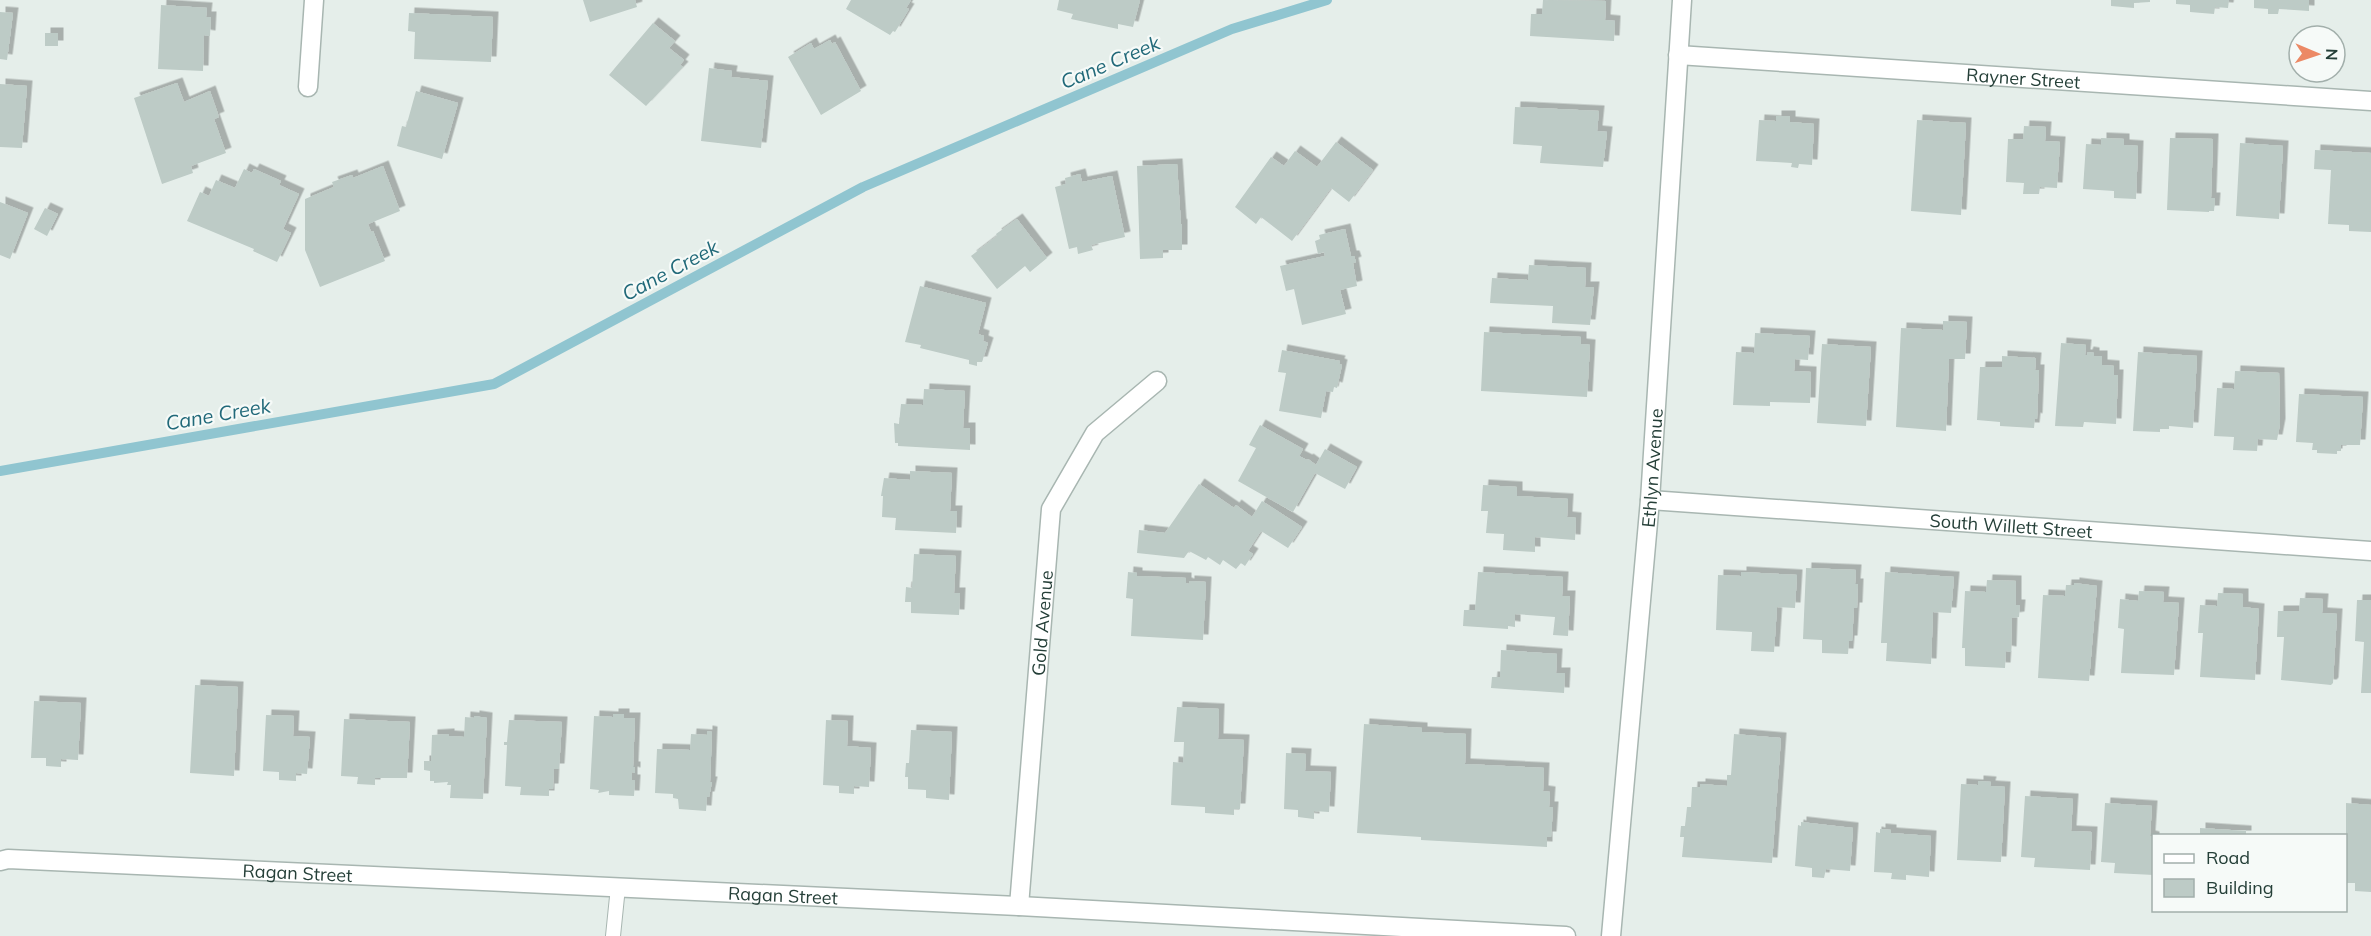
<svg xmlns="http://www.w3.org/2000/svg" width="2371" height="936" font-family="Mulish,sans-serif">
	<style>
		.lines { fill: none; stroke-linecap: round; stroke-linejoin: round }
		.stream { stroke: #90c5d0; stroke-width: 10 }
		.building { fill: #bdcbc6; filter: url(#shadow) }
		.service-casing { stroke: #a8b6b1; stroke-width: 16 }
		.minor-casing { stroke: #a8b6b1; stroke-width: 21 }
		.tertiary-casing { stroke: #a8b6b1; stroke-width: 21 }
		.service { stroke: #fff; stroke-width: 14 }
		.minor { stroke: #fff; stroke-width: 18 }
		.tertiary { stroke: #fff; stroke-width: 18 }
		.labels { text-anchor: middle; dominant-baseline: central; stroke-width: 4.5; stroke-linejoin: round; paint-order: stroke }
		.street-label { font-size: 18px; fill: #253f38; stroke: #f6faf8 }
		.water-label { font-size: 20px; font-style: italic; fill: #216979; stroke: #f6faf8 }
	</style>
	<defs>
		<filter id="shadow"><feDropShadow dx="5.5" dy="-5.5" stdDeviation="0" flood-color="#0004"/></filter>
	</defs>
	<rect width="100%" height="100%" fill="#e5eeea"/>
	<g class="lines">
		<path class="stream" d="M 0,471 L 494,384 L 863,187 L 1232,29 L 1327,0"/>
	</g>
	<path class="building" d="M 583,0 L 635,0 L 637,7 L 590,22 Z
		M 851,0 L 911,0 L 906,8 L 909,9 L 895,32 L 893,31 L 890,35 L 846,9 Z
		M 1059,0 L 1140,0 L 1133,27 L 1118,24 L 1118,29 L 1071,19 L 1073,14 L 1057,10 Z
		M 1543,0 L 1606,1 L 1605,20 L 1615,21 L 1614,41 L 1530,36 L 1531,14 L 1542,14 Z
		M 2111,0 L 2150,0 L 2150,2 L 2134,3 L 2134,8 L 2111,6 Z
		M 2176,0 L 2229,0 L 2228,8 L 2215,7 L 2214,14 L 2190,12 L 2190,5 L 2176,4 Z
		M 2254,0 L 2309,0 L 2309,11 L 2279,9 L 2278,14 L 2268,14 L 2268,9 L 2254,8 Z
		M 161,5 L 207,8 L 206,17 L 211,17 L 210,36 L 204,35 L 203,71 L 158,69 Z
		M 0,12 L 13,13 L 7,60 L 0,59 Z
		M 409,13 L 493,17 L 491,62 L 414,59 L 415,32 L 408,31 Z
		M 653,23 L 675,41 L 669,48 L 684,60 L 680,65 L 683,67 L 646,106 L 609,75 Z
		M 45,33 L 58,33 L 58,46 L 45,46 Z
		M 830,40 L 832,44 L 835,42 L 861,91 L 821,115 L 788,57 L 811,43 L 814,49 Z
		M 709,68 L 732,71 L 731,77 L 768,81 L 761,148 L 701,141 Z
		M 177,83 L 184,102 L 210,91 L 219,117 L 214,119 L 226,153 L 191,166 L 193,173 L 162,184 L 134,98 Z
		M 0,84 L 27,86 L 22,148 L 0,147 Z
		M 416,91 L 458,103 L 442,159 L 397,146 L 402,126 L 406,127 Z
		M 1515,107 L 1599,111 L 1597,131 L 1607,132 L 1603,167 L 1540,163 L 1542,146 L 1513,144 Z
		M 1776,116 L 1790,116 L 1790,122 L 1814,124 L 1812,165 L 1799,164 L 1798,168 L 1791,167 L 1792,163 L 1756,161 L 1759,120 L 1776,121 Z
		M 1917,120 L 1966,123 L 1961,215 L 1911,211 Z
		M 2024,126 L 2046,127 L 2045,141 L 2060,142 L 2057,188 L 2040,187 L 2039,194 L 2023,194 L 2024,183 L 2006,182 L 2008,139 L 2023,139 Z
		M 2101,138 L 2124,139 L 2124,145 L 2138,146 L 2136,199 L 2114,198 L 2114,191 L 2083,189 L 2086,144 L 2101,145 Z
		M 2170,138 L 2213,139 L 2211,198 L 2215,198 L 2214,211 L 2209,211 L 2209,212 L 2167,210 Z
		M 1336,142 L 1373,170 L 1349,202 L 1331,188 L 1292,241 L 1261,217 L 1256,224 L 1235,207 L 1271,157 L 1284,166 L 1295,151 L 1317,167 Z
		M 2240,143 L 2283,146 L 2279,219 L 2236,216 Z
		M 2315,150 L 2371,153 L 2371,232 L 2349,231 L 2349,225 L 2328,224 L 2331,170 L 2314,169 Z
		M 1177,164 L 1181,225 L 1182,224 L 1182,250 L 1163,250 L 1163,258 L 1140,259 L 1137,166 Z
		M 383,166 L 400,211 L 368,224 L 371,232 L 373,231 L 385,261 L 320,287 L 305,250 L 305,199 L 334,187 L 332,182 L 352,175 L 353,178 Z
		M 244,169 L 252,173 L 254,169 L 281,181 L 279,185 L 299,194 L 283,229 L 291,233 L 277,262 L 253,251 L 254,249 L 187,221 L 200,192 L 209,196 L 216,180 L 235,188 Z
		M 1080,174 L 1082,182 L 1112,176 L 1125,237 L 1091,245 L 1093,250 L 1078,254 L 1077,247 L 1069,249 L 1055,187 L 1066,184 L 1065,178 Z
		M 0,202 L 28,213 L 10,259 L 0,255 Z
		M 45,208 L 58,214 L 47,236 L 34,229 Z
		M 1017,219 L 1047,258 L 1030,272 L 1025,266 L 997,289 L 971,256 L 997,236 L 996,234 Z
		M 1345,229 L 1351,256 L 1354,256 L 1356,262 L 1353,263 L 1357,286 L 1340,290 L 1346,314 L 1302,325 L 1294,289 L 1286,291 L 1280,266 L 1325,256 L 1324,252 L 1318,254 L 1315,241 L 1320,239 L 1319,235 Z
		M 1529,265 L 1586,268 L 1585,287 L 1594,287 L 1590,325 L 1552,323 L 1553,306 L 1490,303 L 1492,278 L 1528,280 Z
		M 920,286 L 986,303 L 978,334 L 984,336 L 983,341 L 988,343 L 982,362 L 977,362 L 977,366 L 969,364 L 969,360 L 920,348 L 921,345 L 905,342 Z
		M 1943,321 L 1967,322 L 1965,359 L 1949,359 L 1946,431 L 1896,427 L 1901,328 L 1943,330 Z
		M 1484,332 L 1581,337 L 1581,344 L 1590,345 L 1587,397 L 1481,391 Z
		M 1755,333 L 1810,336 L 1808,360 L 1795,359 L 1794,371 L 1811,372 L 1810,403 L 1770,402 L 1770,406 L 1733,405 L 1736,352 L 1754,353 Z
		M 2061,343 L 2086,345 L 2085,355 L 2087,355 L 2088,352 L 2094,353 L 2094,356 L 2102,356 L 2102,365 L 2114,366 L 2114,375 L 2118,375 L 2116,424 L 2084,422 L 2083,427 L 2055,426 Z
		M 1822,344 L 1871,347 L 1866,426 L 1817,423 Z
		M 1282,350 L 1340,361 L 1339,364 L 1342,365 L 1337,388 L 1334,387 L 1333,392 L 1326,391 L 1321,418 L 1279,411 L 1286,373 L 1278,372 Z
		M 2138,352 L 2197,356 L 2193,428 L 2169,426 L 2169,429 L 2160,429 L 2160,432 L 2133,431 Z
		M 2002,356 L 2036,358 L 2035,370 L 2039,370 L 2037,419 L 2035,418 L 2034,428 L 2000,426 L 2000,422 L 1977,420 L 1980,367 L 2002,367 Z
		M 2235,371 L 2279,373 L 2280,424 L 2277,440 L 2258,439 L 2257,451 L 2233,450 L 2234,437 L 2214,436 L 2217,388 L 2234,389 Z
		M 924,389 L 965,391 L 963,428 L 970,428 L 970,450 L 898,446 L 898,443 L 895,443 L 894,423 L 899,424 L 901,404 L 923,405 Z
		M 2299,394 L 2363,397 L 2360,445 L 2341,445 L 2341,451 L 2337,451 L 2337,454 L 2317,453 L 2317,450 L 2312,450 L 2313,443 L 2296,442 Z
		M 1260,425 L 1303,449 L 1299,456 L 1307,460 L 1308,459 L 1316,465 L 1325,449 L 1357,467 L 1345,489 L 1315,473 L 1293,512 L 1238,481 L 1256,448 L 1249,445 Z
		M 910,471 L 952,473 L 950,511 L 957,511 L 956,533 L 895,530 L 896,518 L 882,517 L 883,496 L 881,496 L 884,478 L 910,480 Z
		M 1199,484 L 1234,508 L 1236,505 L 1252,517 L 1262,501 L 1302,527 L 1288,548 L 1261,531 L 1248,551 L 1253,554 L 1245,566 L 1241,563 L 1236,569 L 1223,560 L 1220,565 L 1208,557 L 1206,560 L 1189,551 L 1184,558 L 1137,553 L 1139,530 L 1165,533 Z
		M 1483,485 L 1517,487 L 1517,496 L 1568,499 L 1567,517 L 1576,518 L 1575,540 L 1535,537 L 1535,552 L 1503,550 L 1504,534 L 1486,533 L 1488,511 L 1481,511 Z
		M 914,554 L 956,556 L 954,593 L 960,593 L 959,615 L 911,613 L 911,602 L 905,602 L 906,587 L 912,588 Z
		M 1806,568 L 1856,570 L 1855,584 L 1858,584 L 1857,608 L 1854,608 L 1852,641 L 1849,641 L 1848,654 L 1822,653 L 1822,640 L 1803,639 Z
		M 1128,572 L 1137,573 L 1137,576 L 1186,578 L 1186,583 L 1189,584 L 1189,581 L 1206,582 L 1203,640 L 1131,636 L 1133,599 L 1126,598 Z
		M 1478,572 L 1563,577 L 1562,596 L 1570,596 L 1568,636 L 1553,635 L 1555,617 L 1515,614 L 1515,627 L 1508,626 L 1508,629 L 1463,626 L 1464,610 L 1475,610 Z
		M 1741,572 L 1797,575 L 1795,608 L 1777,607 L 1774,652 L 1751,651 L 1752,632 L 1716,630 L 1718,575 L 1741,576 Z
		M 1885,572 L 1954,577 L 1951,613 L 1933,612 L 1931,664 L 1886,661 L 1887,643 L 1881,643 Z
		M 1987,580 L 2016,581 L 2016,605 L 2020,605 L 2019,617 L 2012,618 L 2011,652 L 2006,651 L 2005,668 L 1965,666 L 1965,648 L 1962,648 L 1965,591 L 1986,592 Z
		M 2074,583 L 2097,586 L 2089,681 L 2038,678 L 2043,595 L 2065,596 L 2066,585 L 2074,585 Z
		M 2139,591 L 2164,592 L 2163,602 L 2179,603 L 2174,675 L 2121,673 L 2124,629 L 2118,628 L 2120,599 L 2138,601 Z
		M 2218,593 L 2243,594 L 2243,607 L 2259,609 L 2255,680 L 2200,677 L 2203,633 L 2198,633 L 2200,605 L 2217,606 Z
		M 2300,598 L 2323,599 L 2322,613 L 2337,614 L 2333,683 L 2331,685 L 2281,680 L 2284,637 L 2277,637 L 2278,611 L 2299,611 Z
		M 2357,600 L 2371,600 L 2371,693 L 2361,693 L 2364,642 L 2355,641 Z
		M 1501,650 L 1557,654 L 1556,673 L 1565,673 L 1564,693 L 1491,688 L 1492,677 L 1500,677 Z
		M 195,685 L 238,687 L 234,776 L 190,773 Z
		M 34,701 L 81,703 L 78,760 L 61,759 L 61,767 L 46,766 L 46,758 L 31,758 Z
		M 1177,707 L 1219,709 L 1218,739 L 1244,740 L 1240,809 L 1234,809 L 1234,815 L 1205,813 L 1205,807 L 1171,805 L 1173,762 L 1183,763 L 1184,742 L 1174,742 Z
		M 613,714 L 624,714 L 624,718 L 635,718 L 633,767 L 635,767 L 635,773 L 632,772 L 632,780 L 635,780 L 634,796 L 609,795 L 609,791 L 598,793 L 599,790 L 590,789 L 594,716 L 613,717 Z
		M 266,715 L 294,716 L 293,736 L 310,737 L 307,774 L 296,773 L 296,781 L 279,780 L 279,772 L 263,771 Z
		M 474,716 L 487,718 L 483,799 L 450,798 L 451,785 L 447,785 L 448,782 L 434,783 L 434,781 L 430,781 L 430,771 L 424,770 L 424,761 L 431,761 L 432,735 L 449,734 L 449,736 L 464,737 L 465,717 L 474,718 Z
		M 344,719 L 410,722 L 407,778 L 375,778 L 375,785 L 357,784 L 358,777 L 341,776 Z
		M 509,720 L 562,722 L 559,769 L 554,769 L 553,789 L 549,789 L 549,796 L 520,795 L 521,787 L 505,786 L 507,745 L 504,745 L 504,742 L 507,742 Z
		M 826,720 L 848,721 L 847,746 L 871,748 L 869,787 L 854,786 L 854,794 L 839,793 L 839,786 L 823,785 Z
		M 1364,724 L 1422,728 L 1422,732 L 1466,734 L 1465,764 L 1544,768 L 1543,791 L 1550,792 L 1549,807 L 1553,807 L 1551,837 L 1547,837 L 1547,847 L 1421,840 L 1421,837 L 1357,833 Z
		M 911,730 L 952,732 L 949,800 L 926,798 L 926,790 L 908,789 L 908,777 L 905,777 L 906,763 L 909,763 Z
		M 707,731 L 712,732 L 710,782 L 712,782 L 709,797 L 707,797 L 706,811 L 679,809 L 678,799 L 673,798 L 673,794 L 655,793 L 657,749 L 690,750 L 691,734 L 707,735 Z
		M 1734,734 L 1781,738 L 1772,863 L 1682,857 L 1684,837 L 1680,837 L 1681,826 L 1685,826 L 1687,807 L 1691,807 L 1692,787 L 1700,787 L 1700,784 L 1727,786 L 1727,775 L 1731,775 Z
		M 1286,753 L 1306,754 L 1305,771 L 1331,772 L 1329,812 L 1314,811 L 1314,819 L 1298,817 L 1298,810 L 1284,809 Z
		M 1978,781 L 1991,782 L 1990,786 L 2005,787 L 2001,862 L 1957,860 L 1961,784 L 1978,785 Z
		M 2025,796 L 2073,799 L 2071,831 L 2092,832 L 2090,870 L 2034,867 L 2035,858 L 2021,857 Z
		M 2105,803 L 2152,806 L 2150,836 L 2154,837 L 2154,875 L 2114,873 L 2115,863 L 2101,862 Z
		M 2346,803 L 2371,805 L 2371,892 L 2355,891 L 2355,883 L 2346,883 Z
		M 1801,822 L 1853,828 L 1850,871 L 1826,869 L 1824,878 L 1812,877 L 1812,868 L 1795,866 L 1798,825 L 1801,826 Z
		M 2200,828 L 2246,831 L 2246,836 L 2200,836 Z
		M 1880,829 L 1891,830 L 1891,833 L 1931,836 L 1929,877 L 1906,875 L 1906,880 L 1891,879 L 1892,873 L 1874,872 L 1876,832 L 1880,833 Z"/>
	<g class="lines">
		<defs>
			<path id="service" d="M 613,936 L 618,887"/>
			<g id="minor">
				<path id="s1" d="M 1678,55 L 2371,101"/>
				<path d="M 308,87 L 314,0"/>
				<path id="s2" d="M 1650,500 L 2371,551"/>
				<path id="s3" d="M 1019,906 L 1051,509 L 1095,433 L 1157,381"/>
				<path id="s4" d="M 1611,936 L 1650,500 L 1682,0"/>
			</g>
			<g id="tertiary">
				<path id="s5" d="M 0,861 L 8,859 L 1019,906 L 1566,936"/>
			</g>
		</defs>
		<use href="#service" class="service-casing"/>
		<use href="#minor" class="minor-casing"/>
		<use href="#tertiary" class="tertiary-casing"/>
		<use href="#service" class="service"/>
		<use href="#minor" class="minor"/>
		<use href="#tertiary" class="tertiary"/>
	</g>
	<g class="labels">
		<g class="street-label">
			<text stroke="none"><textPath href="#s1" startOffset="346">Rayner Street</textPath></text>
			<text stroke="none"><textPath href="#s4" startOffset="470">Ethlyn Avenue</textPath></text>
			<text stroke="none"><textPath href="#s2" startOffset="362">South Willett Street</textPath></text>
			<text stroke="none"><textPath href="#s3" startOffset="284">Gold Avenue</textPath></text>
			<text stroke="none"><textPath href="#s5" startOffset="298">Ragan Street</textPath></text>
			<text stroke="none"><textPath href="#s5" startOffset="784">Ragan Street</textPath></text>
		</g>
		<g class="water-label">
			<text transform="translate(1110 62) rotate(-23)">Cane Creek</text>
			<text transform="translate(670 270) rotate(-28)">Cane Creek</text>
			<text transform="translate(218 414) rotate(-10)">Cane Creek</text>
		</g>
	</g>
	<rect x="2152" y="834" width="195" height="78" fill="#f6faf8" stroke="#a2afab" stroke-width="1.5"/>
	<rect x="2164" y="854" width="30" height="9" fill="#ffffff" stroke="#a2afab" stroke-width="1.5"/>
	<text x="2206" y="864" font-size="18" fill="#253f38">Road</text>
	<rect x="2164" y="879" width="30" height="18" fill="#bdcbc6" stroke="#a2afab" stroke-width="1.5"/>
	<text x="2206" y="894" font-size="18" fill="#253f38">Building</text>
	<g transform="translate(2317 54) rotate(92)"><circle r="28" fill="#f6faf8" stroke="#a2afab" stroke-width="1.5"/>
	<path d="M0-4.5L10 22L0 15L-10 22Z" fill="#ec8965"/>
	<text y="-9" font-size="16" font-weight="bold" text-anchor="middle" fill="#253f38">N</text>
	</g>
</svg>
